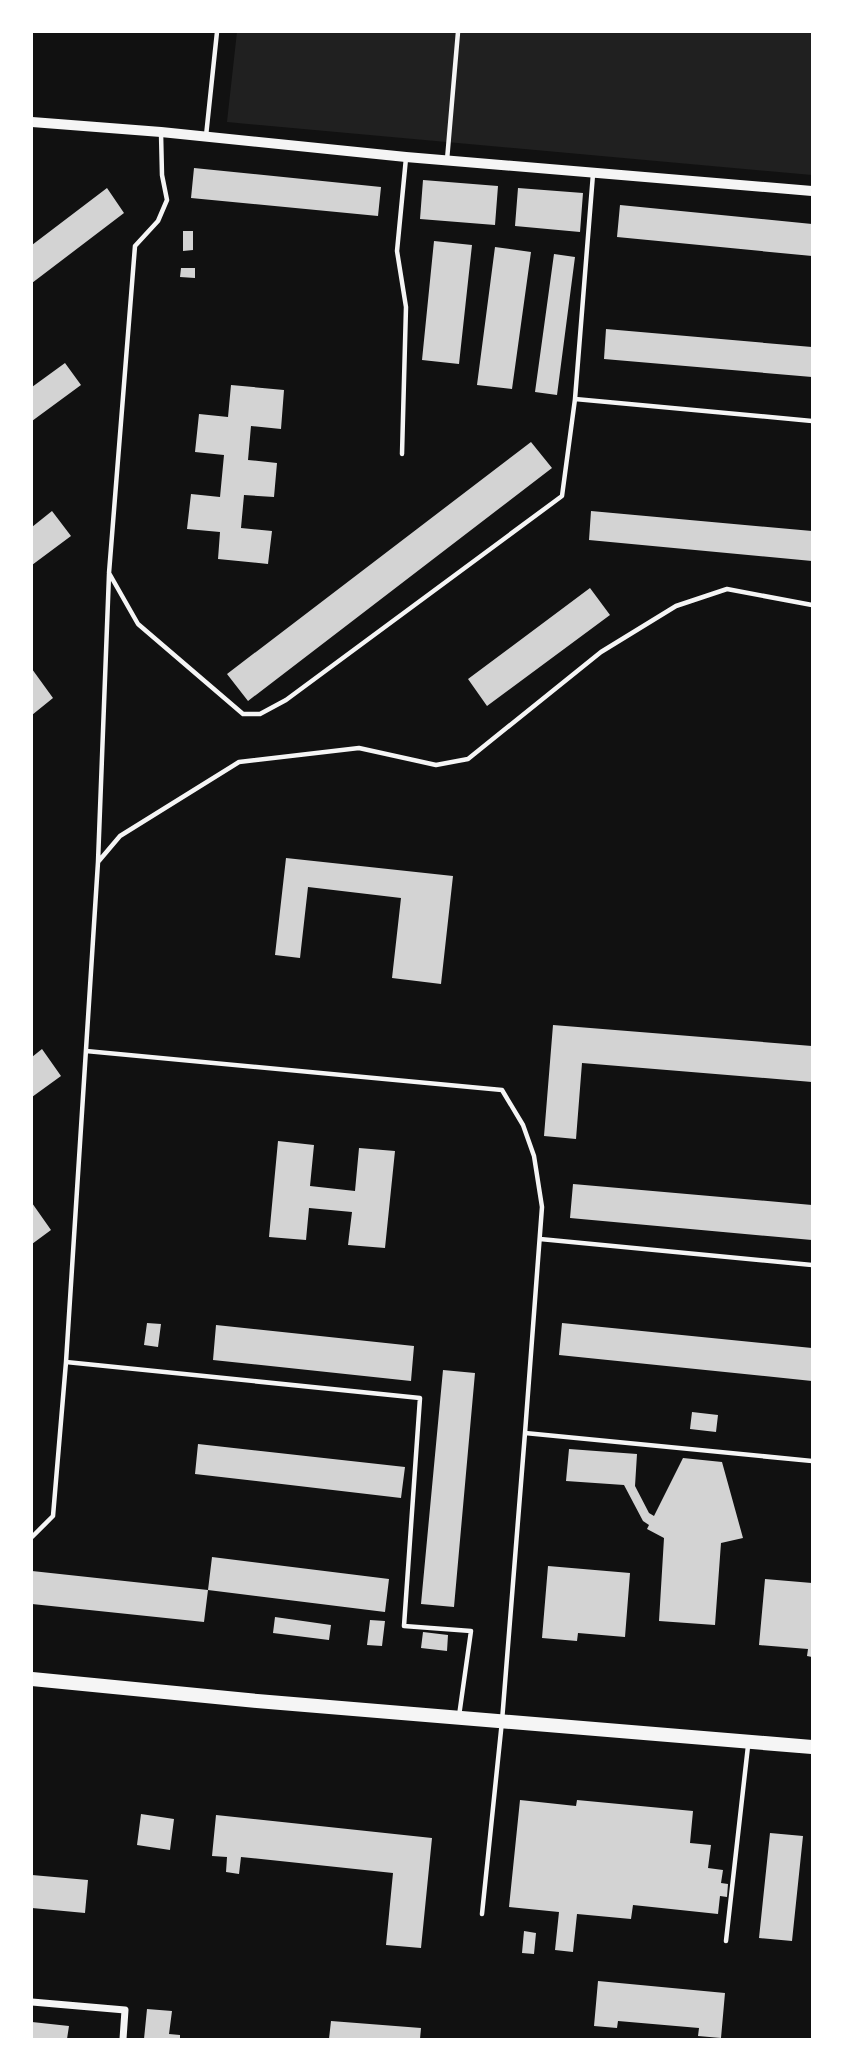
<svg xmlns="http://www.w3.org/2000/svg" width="844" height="2071" font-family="Spectral,serif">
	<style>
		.green { fill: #202020 }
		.building { fill: #d3d3d3 }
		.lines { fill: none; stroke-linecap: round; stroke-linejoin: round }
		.service { stroke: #f5f5f5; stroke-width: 4.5 }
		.minor { stroke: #f5f5f5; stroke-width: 7 }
		.tertiary { stroke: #f5f5f5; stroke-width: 10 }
		.primary { stroke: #f5f5f5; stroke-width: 14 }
	</style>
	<rect width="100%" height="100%" fill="#111"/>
	<path class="green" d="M 237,32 L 812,32 L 812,175 L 227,122 Z"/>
	<path class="building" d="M 194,168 L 381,187 L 378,216 L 191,198 Z
		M 423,180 L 498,186 L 495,225 L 420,219 Z
		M 107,188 L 124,213 L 32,283 L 32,245 Z
		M 518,188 L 583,193 L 580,232 L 515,226 Z
		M 620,205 L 812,224 L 812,256 L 617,237 Z
		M 183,231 L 193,231 L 193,250 L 183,251 Z
		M 434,241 L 472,245 L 459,364 L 422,360 Z
		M 495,247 L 531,252 L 512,389 L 477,385 Z
		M 554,254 L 575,257 L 557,395 L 535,392 Z
		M 181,268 L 195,268 L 195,278 L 180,277 Z
		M 606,329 L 812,347 L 812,377 L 604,359 Z
		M 65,363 L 81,385 L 32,421 L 32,387 Z
		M 231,385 L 284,390 L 281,429 L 251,426 L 248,460 L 277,463 L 274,497 L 244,495 L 241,528 L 272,531 L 268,564 L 218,559 L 220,532 L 187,529 L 191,494 L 220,497 L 224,455 L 195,452 L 199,414 L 228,417 Z
		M 531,442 L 552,468 L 248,701 L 227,674 Z
		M 52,511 L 71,536 L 32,565 L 32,527 Z
		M 591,511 L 812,531 L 812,561 L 589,540 Z
		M 590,588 L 610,615 L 487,706 L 468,679 Z
		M 32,669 L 53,698 L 32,715 Z
		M 286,858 L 453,876 L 441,984 L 392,978 L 401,898 L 308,887 L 300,958 L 275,955 Z
		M 553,1025 L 812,1046 L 812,1082 L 582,1063 L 576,1139 L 544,1136 Z
		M 42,1049 L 61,1076 L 32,1097 L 32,1057 Z
		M 278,1141 L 314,1145 L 310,1186 L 355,1191 L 359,1148 L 395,1151 L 385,1248 L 348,1245 L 352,1212 L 309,1208 L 306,1240 L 269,1237 Z
		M 573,1184 L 812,1205 L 812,1240 L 570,1218 Z
		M 32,1203 L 51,1230 L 32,1244 Z
		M 147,1323 L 161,1324 L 158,1347 L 144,1345 Z
		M 562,1323 L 812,1348 L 812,1381 L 559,1355 Z
		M 216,1325 L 414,1346 L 411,1381 L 213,1360 Z
		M 443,1370 L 475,1373 L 454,1607 L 421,1604 Z
		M 692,1412 L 718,1415 L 716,1432 L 690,1429 Z
		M 198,1444 L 405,1467 L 401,1498 L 195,1474 Z
		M 569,1449 L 637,1454 L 635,1486 L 649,1513 L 654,1516 L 683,1458 L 722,1462 L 743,1538 L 721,1543 L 715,1625 L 659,1621 L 664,1538 L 647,1529 L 649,1525 L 643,1521 L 624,1485 L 566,1481 Z
		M 212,1557 L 389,1579 L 385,1612 L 208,1590 Z
		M 548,1566 L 630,1573 L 625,1637 L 578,1633 L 577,1641 L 542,1638 Z
		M 32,1571 L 208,1590 L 204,1622 L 32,1604 Z
		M 765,1579 L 812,1583 L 812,1657 L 807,1656 L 808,1649 L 759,1645 Z
		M 275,1617 L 331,1625 L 329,1640 L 273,1633 Z
		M 370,1620 L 385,1621 L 382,1646 L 367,1645 Z
		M 423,1632 L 448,1635 L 447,1651 L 421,1648 Z
		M 520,1800 L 576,1806 L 577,1800 L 693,1811 L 690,1843 L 711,1845 L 708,1868 L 723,1870 L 721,1883 L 728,1884 L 727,1897 L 720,1896 L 718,1914 L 633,1905 L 631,1919 L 577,1914 L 573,1952 L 555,1950 L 559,1912 L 509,1907 Z
		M 141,1814 L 174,1819 L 170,1850 L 137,1845 Z
		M 216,1815 L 432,1838 L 421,1948 L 386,1945 L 393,1873 L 241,1857 L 239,1874 L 226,1872 L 227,1857 L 212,1856 Z
		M 770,1833 L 803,1836 L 792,1941 L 759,1938 Z
		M 32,1875 L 88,1880 L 85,1913 L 32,1908 Z
		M 524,1931 L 536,1933 L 534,1954 L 522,1953 Z
		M 598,1981 L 725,1993 L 721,2038 L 698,2036 L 699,2028 L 618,2021 L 617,2028 L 594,2026 Z
		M 147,2009 L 172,2011 L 169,2034 L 180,2035 L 180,2039 L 144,2039 Z
		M 331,2021 L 421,2028 L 420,2039 L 329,2039 Z
		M 32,2022 L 69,2026 L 67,2039 L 32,2039 Z"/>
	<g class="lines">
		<path class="service" d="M 161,133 L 162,175 L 167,200 L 158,221 L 135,246 L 109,573 L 138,624 L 243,714 L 260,714 L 286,700 L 562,496 L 575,399
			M 206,136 L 217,32
			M 447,160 L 458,32
			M 593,174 L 575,399 L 812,421
			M 402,454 L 406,307 L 397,251 L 406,158
			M 98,862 L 109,574
			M 86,1051 L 502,1090 L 523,1125 L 534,1156 L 542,1207 L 525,1433
			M 540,1239 L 812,1265
			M 66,1362 L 420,1398 L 404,1626 L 471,1631 L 459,1716
			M 32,1537 L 53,1516 L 66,1362 L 98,862 L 120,836 L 239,762 L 359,748 L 436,765 L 468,759 L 601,652 L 676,606 L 727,589 L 812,605
			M 482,1914 L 502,1721 L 525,1433 L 812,1461
			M 726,1941 L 748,1746"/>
		<path class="minor" d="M 32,2002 L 125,2010 L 123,2039"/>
		<path class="tertiary" d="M 32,122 L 161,132 L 406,157 L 812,191"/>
		<path class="primary" d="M 32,1679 L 257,1701 L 812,1747"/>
	</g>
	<rect width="844" height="2071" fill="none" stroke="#ffffff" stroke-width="66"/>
</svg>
